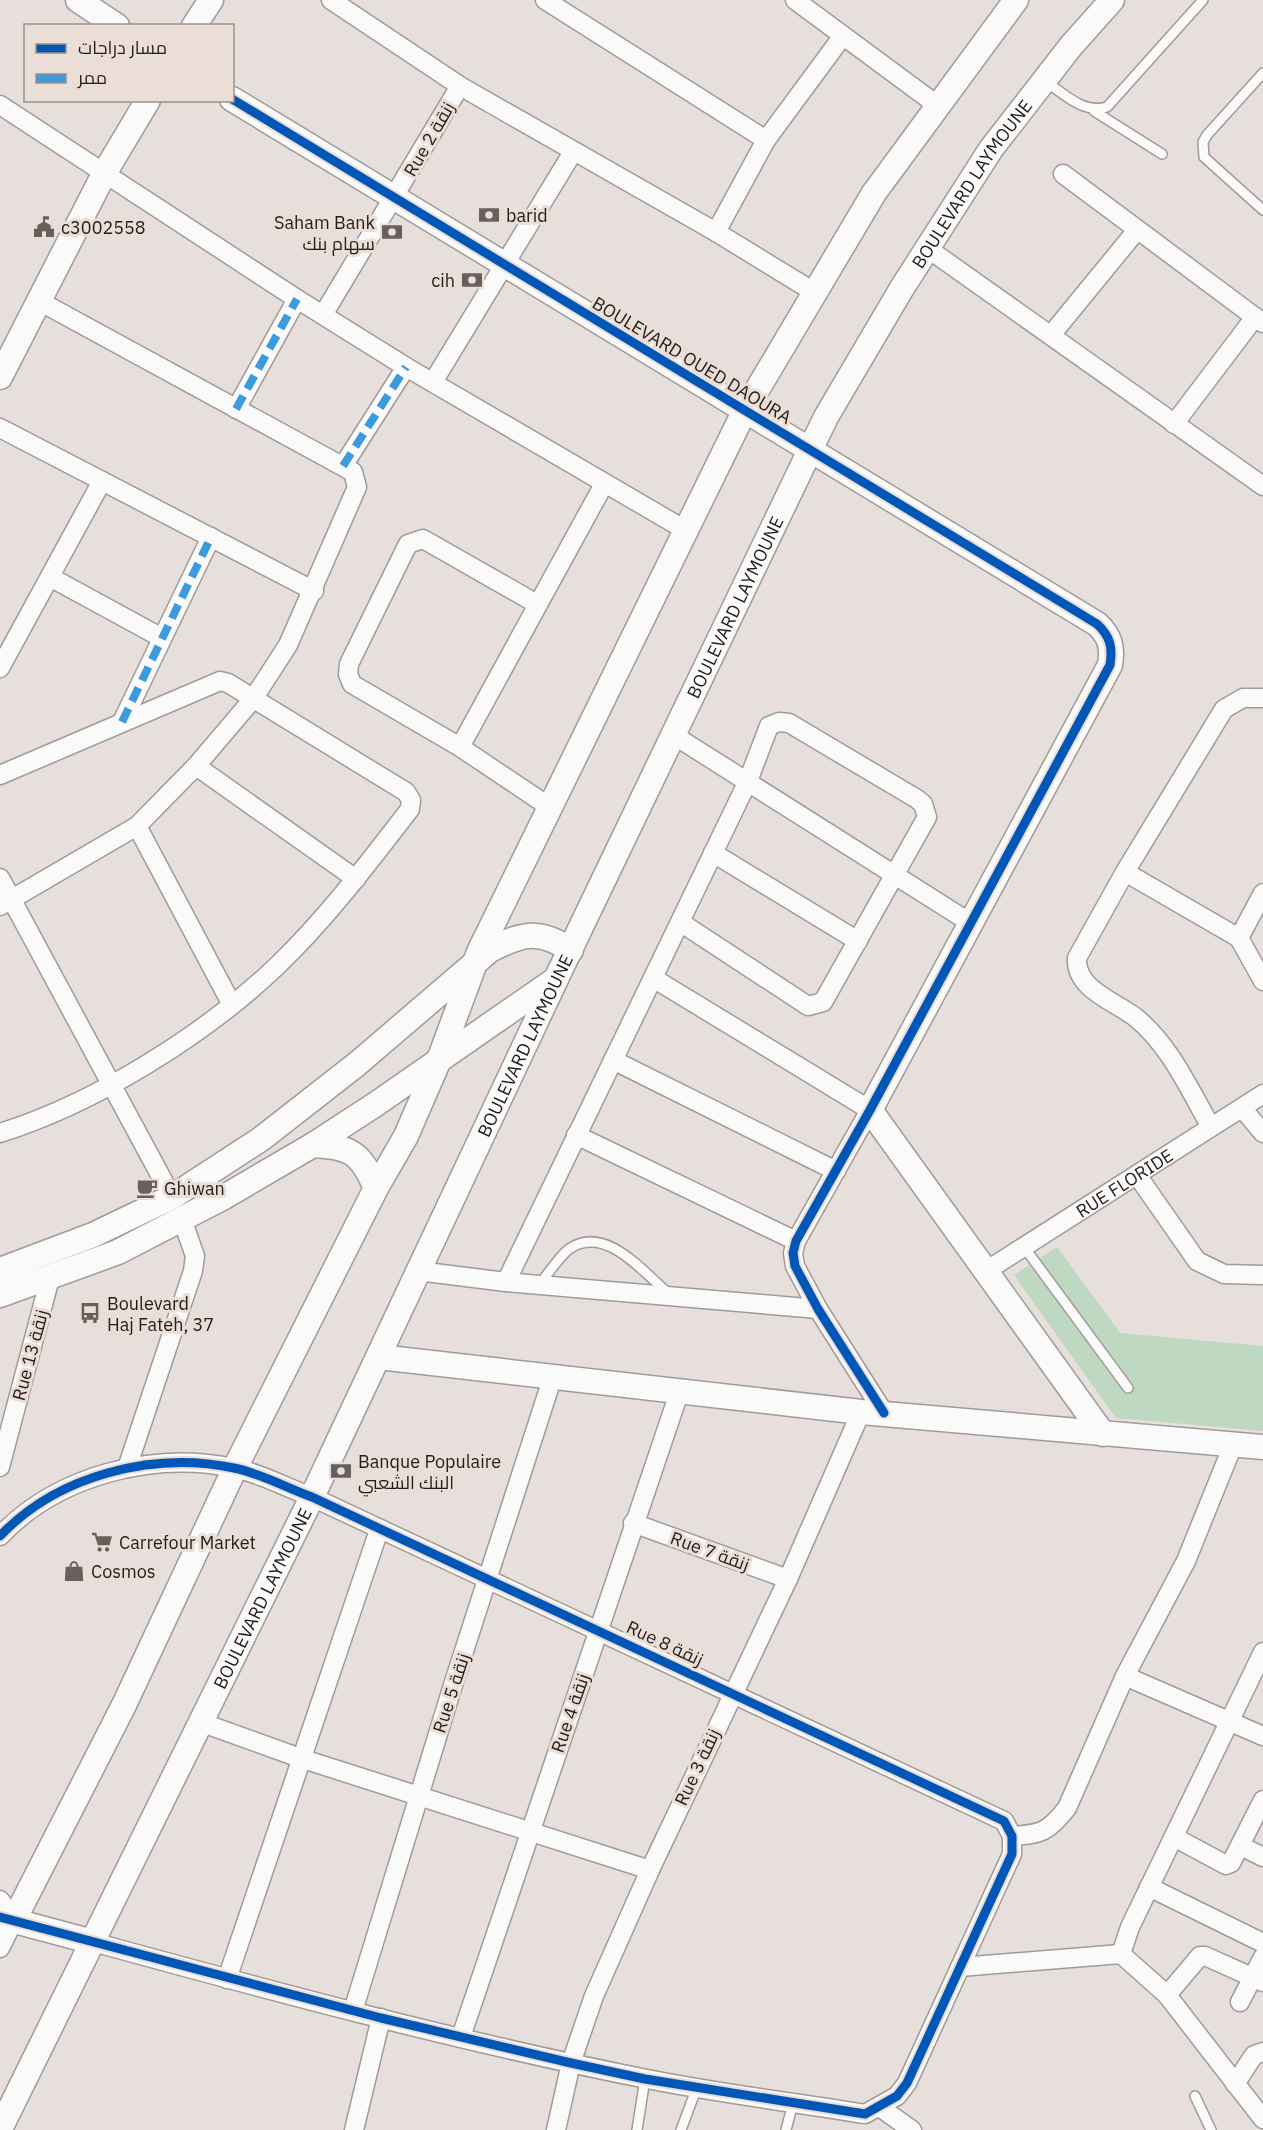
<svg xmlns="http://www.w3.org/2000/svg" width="1263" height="2130" font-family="'IBM Plex Sans',Cairo,sans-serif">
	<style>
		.green { fill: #bfd8c2 }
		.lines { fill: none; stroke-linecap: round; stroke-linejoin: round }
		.lane-casing { stroke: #a09b98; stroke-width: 12 }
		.street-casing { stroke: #a09b98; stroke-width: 21 }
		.secondary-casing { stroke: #a09b98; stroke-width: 27 }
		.lane { stroke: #fbfafa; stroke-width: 9 }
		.street { stroke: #fbfafa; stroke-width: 18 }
		.secondary { stroke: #fbfafa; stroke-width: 24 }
		.quiet { stroke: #3c9bdf; stroke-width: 8; stroke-dasharray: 15 8; stroke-linecap: butt }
		.cycleway-casing { stroke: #ebded6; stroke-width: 13 }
		.cycleway { stroke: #0057b8; stroke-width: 9 }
		.labels { text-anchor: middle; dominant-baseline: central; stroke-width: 6; stroke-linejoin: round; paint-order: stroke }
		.street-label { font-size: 18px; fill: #221d1a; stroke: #ebded6 }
		.poi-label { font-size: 18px; fill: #221d1a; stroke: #ebded6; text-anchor: start }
	</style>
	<rect width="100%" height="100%" fill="#e6dfdb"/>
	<path class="green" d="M 1057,1247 L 1120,1333 L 1263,1346 L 1263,1431 L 1116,1418 L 1014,1275 Z"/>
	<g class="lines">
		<defs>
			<path id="lane" d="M 1263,73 L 1207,135 L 1203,142 L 1204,157 L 1263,210
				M 1044,80 C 1064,94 1083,114 1107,107 L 1203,0
				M 1094,111 L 1162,154
				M 1024,1247 L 1128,1388
				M 539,1285 C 548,1274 558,1258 569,1249 C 605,1224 642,1271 668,1293
				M 1195,2096 L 1211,2130
				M 637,2130 L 645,2079
				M 681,2130 L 697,2087
				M 786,2130 L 793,2103"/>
			<g id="street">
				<path d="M 331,0 L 460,86 L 716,232 L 814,292"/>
				<path d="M 545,0 L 766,140"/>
				<path d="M 795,0 L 937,105"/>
				<path d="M 0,105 L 297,299 L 406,367 L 687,531"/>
				<path d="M 1063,174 L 1263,323"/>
				<path d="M 716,232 L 766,140 L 842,37"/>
				<path d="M 927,248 L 1263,486"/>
				<path d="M 323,315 L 460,86"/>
				<path d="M 1051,335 L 1137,230"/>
				<path d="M 433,382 L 573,152"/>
				<path d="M 236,409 L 297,299"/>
				<path d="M 1174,424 L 1255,317"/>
				<path d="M 0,428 L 314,591"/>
				<path d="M 343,466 L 406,367"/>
				<path d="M 50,577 L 162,638"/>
				<path d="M 537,604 L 423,539 L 408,544 L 349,664 L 348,674 L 352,684 L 460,747 L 551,808"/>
				<path d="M 0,668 L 102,481"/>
				<path d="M 122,722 L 211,537"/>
				<path d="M 675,736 L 969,922"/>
				<path d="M 460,747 L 604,484"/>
				<path d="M 196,766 L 356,879"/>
				<path d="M 0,775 L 220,681 L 228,683 L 406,792 L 411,800 L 410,809 C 369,862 327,918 278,965 C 206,1034 96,1103 0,1133"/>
				<path d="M 137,826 L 232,1005"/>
				<path d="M 713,853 L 858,941"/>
				<path d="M 1125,872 L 1239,938 L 1263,981"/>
				<path d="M 0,878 L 172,1197"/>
				<path d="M 0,906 L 137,826 L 196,766 L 253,699 L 288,645 L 357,487 L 353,472 L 39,301"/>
				<path d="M 1239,938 L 1263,893"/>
				<path d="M 653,978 L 870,1110 L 796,1241 L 793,1253 L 795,1266 L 818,1309 L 884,1413"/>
				<path d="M 613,1060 L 836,1171"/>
				<path d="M 1242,1108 L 1263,1133"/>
				<path d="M 1211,1127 C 1189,1089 1170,1045 1135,1017 C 1114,1001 1075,989 1077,958 L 1125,872 L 1224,709 L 1243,698 L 1263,698"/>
				<path d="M 576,1135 L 796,1241"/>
				<path d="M 1137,1175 L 1197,1261 L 1224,1274 L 1263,1275"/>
				<path d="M 418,1271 L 506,1282 L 818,1309"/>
				<path id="s1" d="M 986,1271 L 1263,1094"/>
				<path d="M 506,1282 L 748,781 L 769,726 L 779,722 L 789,723 L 917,799 L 923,804 L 927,817 L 823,1002 L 808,1006 L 680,922"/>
				<path d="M 0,1467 L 50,1278"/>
				<path d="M 127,1468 L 193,1271 L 195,1256 L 182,1219"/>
				<path d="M 633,1523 L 788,1579"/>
				<path d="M 0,1536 C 58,1475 153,1451 234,1468 C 260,1473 287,1488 312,1497 L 1004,1821 L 1012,1836 L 1012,1854 L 907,2083 L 897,2096 L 865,2114 C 791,2102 716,2093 642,2078 C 457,2041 275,1992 93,1942"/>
				<path d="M 1263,1652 L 1130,1927 L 1121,1954 L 1167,1995 L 1263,2119"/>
				<path d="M 1125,1676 L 1263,1736"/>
				<path d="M 200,1722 L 300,1758 L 650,1870"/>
				<path d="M 1012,1836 C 1042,1834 1048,1832 1067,1808 L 1125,1676 L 1186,1561 L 1233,1445"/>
				<path d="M 1174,1837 L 1226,1865 L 1231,1863 L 1263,1800"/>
				<path d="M 1241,1846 L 1263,1857"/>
				<path d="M 1149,1887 L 1263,1943"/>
				<path d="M 0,1900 L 14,1920 L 0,1948"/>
				<path d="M 960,1967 L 1121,1954"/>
				<path d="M 227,1979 L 379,1530"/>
				<path d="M 1167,1995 L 1200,1956 L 1205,1956 L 1263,1982"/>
				<path d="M 1240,2002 L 1263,1957"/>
				<path d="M 353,2011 L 453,1685 L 553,1376"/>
				<path d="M 461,2037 L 680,1390"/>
				<path d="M 1235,2084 L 1254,2055 L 1263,2052"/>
				<path d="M 881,2108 L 912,2130"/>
				<path d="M 354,2130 L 381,2018"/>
				<path d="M 556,2130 L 571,2063 L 594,1996 L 650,1870 L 788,1579 L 861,1412"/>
			</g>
			<g id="secondary">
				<path d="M 78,0 L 117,26"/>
				<path d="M 194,26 L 211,0"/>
				<path d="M 232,99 L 1097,624 C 1110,636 1113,647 1110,665 L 870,1110 L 1103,1434"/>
				<path d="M 0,377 L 105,172 L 148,100"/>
				<path d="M 313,1145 C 351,1147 360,1152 376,1188"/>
				<path d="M 0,1270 L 93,1235 L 172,1197 L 261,1139 L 357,1064 L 490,950 C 523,933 539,929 571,950"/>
				<path d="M 0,1295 L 118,1252 L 224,1197 L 313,1145 L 376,1104 L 556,979"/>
				<path d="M 379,1357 L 861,1412 L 1263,1447"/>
				<path d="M 0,1917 L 93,1942"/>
				<path d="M 14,1920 L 124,1705 L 235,1468 L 376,1188 L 406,1136 L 439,1060 L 479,952 L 744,412 L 874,193 L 1016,0"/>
				<path id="s2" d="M 0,2129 L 312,1497 L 556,979 L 826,417 L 902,288 L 991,149 L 1071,46 L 1112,0"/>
			</g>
		</defs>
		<use href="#lane" class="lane-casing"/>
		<use href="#street" class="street-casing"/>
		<use href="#secondary" class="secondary-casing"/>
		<use href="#lane" class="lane"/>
		<use href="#street" class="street"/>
		<use href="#secondary" class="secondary"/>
		<path class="quiet" d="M 236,409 L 297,299
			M 343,466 L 406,367
			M 122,722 L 211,537"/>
		<defs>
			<path id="cycleway" d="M 232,99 L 1097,624 C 1110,636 1113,647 1110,665 L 870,1110 L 796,1241 L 793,1253 L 795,1266 L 818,1309 L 884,1413
				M 0,1536 C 58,1475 153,1451 234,1468 C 260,1473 287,1488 312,1497 L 1004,1821 L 1012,1836 L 1012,1854 L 907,2083 L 897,2096 L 865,2114 L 645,2079 L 571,2063 L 381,2018 L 0,1917"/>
		</defs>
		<use href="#cycleway" class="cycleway-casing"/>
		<use href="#cycleway" class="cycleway"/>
	</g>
	<defs>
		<symbol id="bank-bare" viewBox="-9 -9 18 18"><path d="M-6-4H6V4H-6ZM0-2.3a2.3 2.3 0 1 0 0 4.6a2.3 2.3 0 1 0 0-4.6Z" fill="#67615e" stroke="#ebded6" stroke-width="2.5" paint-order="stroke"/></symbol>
		<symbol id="civic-bare" viewBox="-9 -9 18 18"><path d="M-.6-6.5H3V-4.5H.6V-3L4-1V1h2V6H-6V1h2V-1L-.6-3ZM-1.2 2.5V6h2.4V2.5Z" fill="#67615e" stroke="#ebded6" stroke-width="2.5" paint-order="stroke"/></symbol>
		<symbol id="cafe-bare" viewBox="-9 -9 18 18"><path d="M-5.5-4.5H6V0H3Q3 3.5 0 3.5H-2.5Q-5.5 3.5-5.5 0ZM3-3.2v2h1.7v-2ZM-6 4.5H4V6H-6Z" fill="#67615e" stroke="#ebded6" stroke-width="2.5" paint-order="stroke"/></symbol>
		<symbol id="bus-bare" viewBox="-9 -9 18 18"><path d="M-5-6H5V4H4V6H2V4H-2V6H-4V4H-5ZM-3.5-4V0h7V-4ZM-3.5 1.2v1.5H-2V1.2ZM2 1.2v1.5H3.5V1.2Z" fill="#67615e" stroke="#ebded6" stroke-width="2.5" paint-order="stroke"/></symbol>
		<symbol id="supermarket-bare" viewBox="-9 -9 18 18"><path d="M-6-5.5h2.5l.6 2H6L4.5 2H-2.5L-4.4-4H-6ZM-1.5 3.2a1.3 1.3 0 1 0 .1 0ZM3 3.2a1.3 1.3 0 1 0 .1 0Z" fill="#67615e" stroke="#ebded6" stroke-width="2.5" paint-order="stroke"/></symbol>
		<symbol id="shop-bare" viewBox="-9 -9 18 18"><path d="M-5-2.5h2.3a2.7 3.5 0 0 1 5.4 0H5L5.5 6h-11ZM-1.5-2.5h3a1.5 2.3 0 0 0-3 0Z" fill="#67615e" stroke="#ebded6" stroke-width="2.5" paint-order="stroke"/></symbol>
	</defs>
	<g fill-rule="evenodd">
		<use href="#bank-bare" x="474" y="200" width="30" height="30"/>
		<use href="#civic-bare" x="29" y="212" width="30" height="30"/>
		<use href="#bank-bare" x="377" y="217" width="30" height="30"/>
		<use href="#bank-bare" x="457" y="265" width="30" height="30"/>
		<use href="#cafe-bare" x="132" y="1173" width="30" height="30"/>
		<use href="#bus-bare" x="75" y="1298" width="30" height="30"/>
		<use href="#bank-bare" x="326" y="1456" width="30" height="30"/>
		<use href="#supermarket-bare" x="87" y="1527" width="30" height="30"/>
		<use href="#shop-bare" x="59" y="1556" width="30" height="30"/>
	</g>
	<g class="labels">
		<g class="street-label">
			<text transform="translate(429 139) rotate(-60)">Rue 2 زنقة</text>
			<text stroke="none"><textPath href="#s2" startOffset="2176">BOULEVARD LAYMOUNE</textPath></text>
			<text transform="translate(692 360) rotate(31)">BOULEVARD OUED DAOURA</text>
			<text stroke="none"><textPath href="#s2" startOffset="1690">BOULEVARD LAYMOUNE</textPath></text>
			<text stroke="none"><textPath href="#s2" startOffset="1204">BOULEVARD LAYMOUNE</textPath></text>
			<text stroke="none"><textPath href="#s1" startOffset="164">RUE FLORIDE</textPath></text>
			<text transform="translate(30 1355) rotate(-75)">Rue 13 زنقة</text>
			<text transform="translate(710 1551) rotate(20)">Rue 7 زنقة</text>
			<text stroke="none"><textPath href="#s2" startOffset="592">BOULEVARD LAYMOUNE</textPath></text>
			<text transform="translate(665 1643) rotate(25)">Rue 8 زنقة</text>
			<text transform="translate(451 1693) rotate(-72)">Rue 5 زنقة</text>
			<text transform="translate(570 1713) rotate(-71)">Rue 4 زنقة</text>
			<text transform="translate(697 1767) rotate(-65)">Rue 3 زنقة</text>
		</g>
		<g class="poi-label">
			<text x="506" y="215">barid</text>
			<text x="375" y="222" text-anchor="end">Saham Bank<tspan x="375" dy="21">سهام بنك</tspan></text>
			<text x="61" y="227">c3002558</text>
			<text x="455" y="280" text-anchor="end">cih</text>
			<text x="164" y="1188">Ghiwan</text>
			<text x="107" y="1303">Boulevard<tspan x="107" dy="21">Haj Fateh, 37</tspan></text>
			<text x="358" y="1461">Banque Populaire<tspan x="358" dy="21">البنك الشعبي</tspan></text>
			<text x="119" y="1542">Carrefour Market</text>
			<text x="91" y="1571">Cosmos</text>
		</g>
	</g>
	<rect x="24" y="24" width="210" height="78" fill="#ebded6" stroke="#9b918b" stroke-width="1.5"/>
	<rect x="36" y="44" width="30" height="9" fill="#0057b8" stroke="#9b918b" stroke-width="1.5"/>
	<text x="78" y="54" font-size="18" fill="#221d1a">مسار دراجات</text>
	<rect x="36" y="74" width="30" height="9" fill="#3c9bdf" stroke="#9b918b" stroke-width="1.5"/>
	<text x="78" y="84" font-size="18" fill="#221d1a">ممر</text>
</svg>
